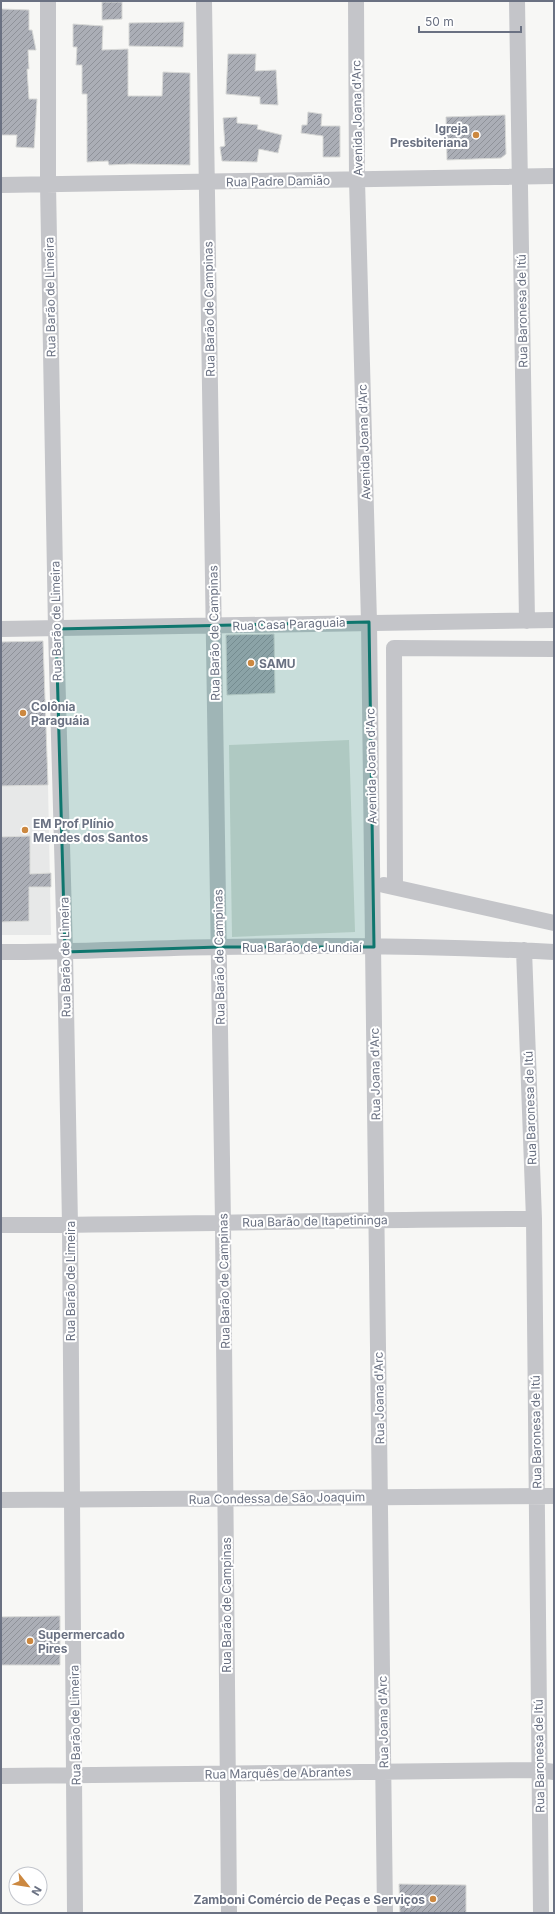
<svg xmlns="http://www.w3.org/2000/svg" width="555" height="1914" font-family="Inter,sans-serif">
	<style>
		.built { fill: #e7e8e8 }
		.pitch { fill: #d7ded7 }
		.building { fill: url(#building-hatch); stroke: #d8d9d7 }
		.lines { fill: none; stroke-linecap: round; stroke-linejoin: round }
		.minor { stroke: #c4c5c9; stroke-width: 16 }
		.marked { fill: #0f766e; fill-opacity: 0.2; stroke: #0f766e; stroke-width: 3; stroke-linejoin: round }
		.poi-dot { fill: #cc8840; stroke: #fff; stroke-width: 1.5 }
		.labels { text-anchor: middle; dominant-baseline: central; stroke-width: 4; stroke-linejoin: round; paint-order: stroke }
		.street-label { font-size: 12px; fill: #6a7182; stroke: #fff }
		.poi-label { font-size: 12px; font-weight: bold; fill: #6a7182; stroke: #fff; text-anchor: start }
	</style>
	<defs>
		<pattern id="building-hatch" width="6" height="6" patternUnits="userSpaceOnUse"><rect width="6" height="6" fill="#abaeb6"/><path d="M-1 1l2-2M0 6l6-6M5 7l2-2" fill="none" stroke="#8f9299"/></pattern>
	</defs>
	<rect width="100%" height="100%" fill="#f7f7f5"/>
	<path class="built" d="M 48,785 L 51,935 L 1,935 L 1,786 Z"/>
	<path class="pitch" d="M 349,740 L 355,932 L 232,937 L 229,745 Z"/>
	<path class="building" d="M 102,2 L 122,2 L 122,19 L 102,20 Z
		M 1,9 L 29,10 L 29,30 L 32,30 L 36,50 L 28,50 L 29,69 L 27,69 L 29,99 L 37,99 L 34,148 L 16,147 L 17,135 L 1,135 Z
		M 184,22 L 183,47 L 129,46 L 129,23 Z
		M 73,24 L 103,26 L 102,50 L 128,49 L 128,96 L 162,96 L 163,72 L 190,73 L 190,165 L 130,164 L 109,165 L 108,161 L 87,162 L 87,94 L 82,94 L 82,65 L 76,65 L 77,47 L 73,47 Z
		M 228,54 L 256,54 L 255,71 L 276,70 L 278,105 L 260,104 L 260,97 L 226,94 Z
		M 308,112 L 322,114 L 321,126 L 340,126 L 340,157 L 323,157 L 323,136 L 301,133 L 302,125 L 307,125 Z
		M 505,115 L 506,154 L 501,158 L 447,160 L 446,117 Z
		M 237,117 L 237,123 L 258,125 L 257,129 L 282,135 L 278,153 L 259,149 L 257,162 L 222,161 L 220,147 L 225,146 L 223,118 Z
		M 274,634 L 275,693 L 227,695 L 226,635 Z
		M 43,641 L 48,785 L 1,786 L 1,642 Z
		M 30,836 L 30,874 L 51,873 L 51,887 L 29,887 L 29,921 L 1,922 L 1,837 Z
		M 60,1616 L 60,1665 L 1,1665 L 1,1617 Z
		M 399,1884 L 466,1885 L 466,1913 L 400,1913 Z"/>
	<g class="lines">
		<path class="minor" d="M 48,1 L 48,184 L 56,629 L 65,952 L 70,1225 L 75,1913
			M 204,1 L 223,1223 L 229,1913
			M 356,1 L 357,180 L 369,622 L 385,1913
			M 517,1 L 527,621
			M 1,185 L 554,176
			M 1,629 L 554,620
			M 384,885 L 554,923
			M 395,887 L 394,648 L 554,649
			M 524,950 L 534,1219 L 541,1913
			M 1,952 C 74,952 146,948 219,947 C 330,945 443,946 554,952
			M 1,1225 C 179,1225 356,1219 534,1219
			M 1,1500 L 554,1496
			M 1,1776 L 540,1770 L 554,1772"/>
	</g>
	<path class="marked" d="M 369,622 L 374,947 L 219,947 L 65,952 L 56,629 Z"/>
	<g class="poi-dot">
		<circle cx="476" cy="135" r="4"/>
		<circle cx="251" cy="663" r="4"/>
		<circle cx="23" cy="713" r="4"/>
		<circle cx="25" cy="830" r="4"/>
		<circle cx="30" cy="1641" r="4"/>
		<circle cx="433" cy="1899" r="4"/>
	</g>
	<g class="labels">
		<g class="street-label">
			<text transform="translate(357 118) rotate(-91)">Avenida Joana d'Arc</text>
			<text transform="translate(278 181) rotate(-1)">Rua Padre Damião</text>
			<text transform="translate(50 297) rotate(-91)">Rua Barão de Limeira</text>
			<text transform="translate(209 309) rotate(-91)">Rua Barão de Campinas</text>
			<text transform="translate(522 311) rotate(-91)">Rua Baronesa de Itú</text>
			<text transform="translate(364 442) rotate(-92)">Avenida Joana d'Arc</text>
			<text transform="translate(56 621) rotate(-91)">Rua Barão de Limeira</text>
			<text transform="translate(289 624) rotate(-2)">Rua Casa Paraguaia</text>
			<text transform="translate(214 633) rotate(-91)">Rua Barão de Campinas</text>
			<text transform="translate(371 766) rotate(-91)">Avenida Joana d'Arc</text>
			<text x="302" y="947">Rua Barão de Jundiaí</text>
			<text transform="translate(65 957) rotate(-91)">Rua Barão de Limeira</text>
			<text transform="translate(219 957) rotate(-91)">Rua Barão de Campinas</text>
			<text transform="translate(375 1074) rotate(-91)">Rua Joana d'Arc</text>
			<text transform="translate(530 1108) rotate(-92)">Rua Baronesa de Itú</text>
			<text transform="translate(315 1221) rotate(-1)">Rua Barão de Itapetininga</text>
			<text transform="translate(70 1281) rotate(-90)">Rua Barão de Limeira</text>
			<text transform="translate(224 1281) rotate(-91)">Rua Barão de Campinas</text>
			<text transform="translate(379 1398) rotate(-91)">Rua Joana d'Arc</text>
			<text transform="translate(536 1432) rotate(-91)">Rua Baronesa de Itú</text>
			<text transform="translate(277 1498) rotate(-1)">Rua Condessa de São Joaquim</text>
			<text transform="translate(226 1605) rotate(-90)">Rua Barão de Campinas</text>
			<text transform="translate(383 1722) rotate(-91)">Rua Joana d'Arc</text>
			<text transform="translate(75 1725) rotate(-91)">Rua Barão de Limeira</text>
			<text transform="translate(539 1756) rotate(-91)">Rua Baronesa de Itú</text>
			<text transform="translate(278 1773) rotate(-1)">Rua Marquês de Abrantes</text>
		</g>
		<g class="poi-label">
			<text x="468" y="128" text-anchor="end">Igreja<tspan x="468" dy="14">Presbiteriana</tspan></text>
			<text x="259" y="663">SAMU</text>
			<text x="31" y="706">Colônia<tspan x="31" dy="14">Paraguáia</tspan></text>
			<text x="33" y="823">EM Prof Plínio<tspan x="33" dy="14">Mendes dos Santos</tspan></text>
			<text x="38" y="1634">Supermercado<tspan x="38" dy="14">Pires</tspan></text>
			<text x="425" y="1899" text-anchor="end">Zamboni Comércio de Peças e Serviços</text>
		</g>
	</g>
	<rect width="555" height="1914" fill="none" stroke="#6a7182" stroke-width="4"/>
	<g transform="translate(28 1886) rotate(120)"><circle r="19" fill="#ffffff" stroke="#c3c6cd"/>
	<path d="M0-3L7 15L0 10L-7 15Z" fill="#cc8840"/>
	<text y="-6" font-size="11" font-weight="bold" text-anchor="middle" fill="#6a7182">N</text>
	</g>
	<path d="M419 26v6h102v-6" fill="none" stroke="#6a7182" stroke-width="2"/>
	<text x="425" y="26" font-size="12" fill="#6a7182" stroke="#ffffff" stroke-width="3" paint-order="stroke">50 m</text>
</svg>
